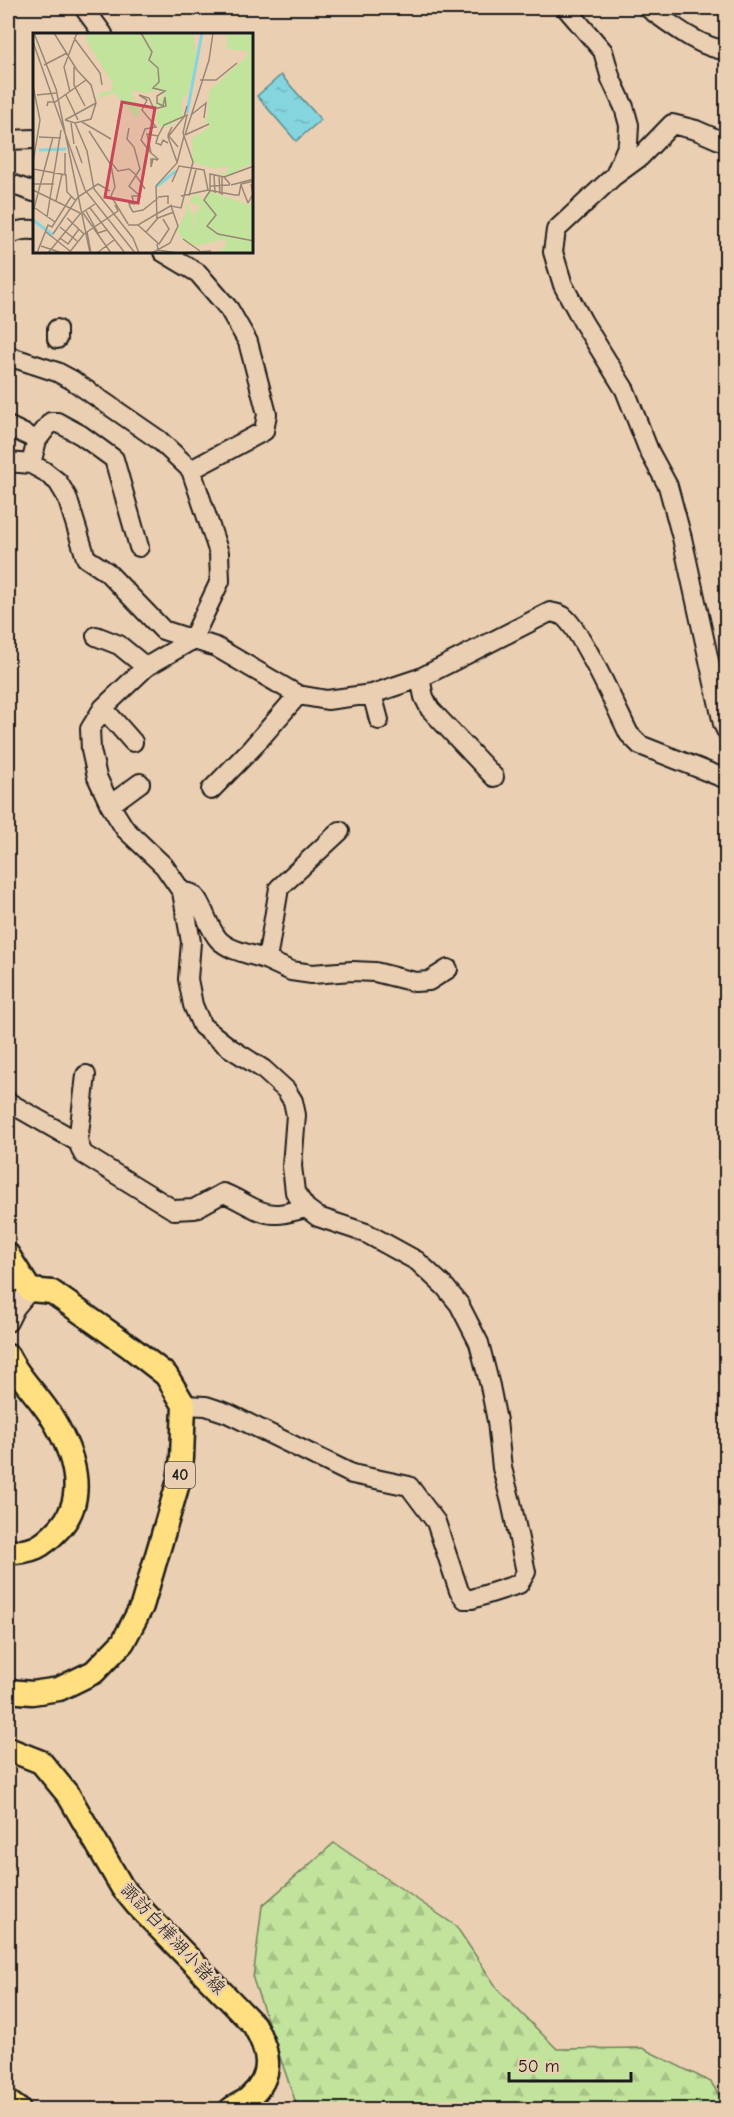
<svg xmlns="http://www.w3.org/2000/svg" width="734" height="2117" font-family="'Comic Neue','Klee One',sans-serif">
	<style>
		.forest { fill: url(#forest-firs); stroke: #6f805c; stroke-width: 1.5 }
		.water { fill: url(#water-ripples); stroke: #5a8b90; stroke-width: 1.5 }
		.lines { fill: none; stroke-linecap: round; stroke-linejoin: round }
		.minor-casing { stroke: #1c1c1c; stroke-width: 22 }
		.major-casing { stroke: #1c1c1c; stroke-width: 27 }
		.minor { stroke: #ebcfb2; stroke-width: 18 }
		.major { stroke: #ffdf80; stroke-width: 22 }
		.labels { text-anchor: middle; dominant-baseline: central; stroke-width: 5; stroke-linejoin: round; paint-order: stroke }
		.shield { fill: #ebcfb2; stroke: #5a5249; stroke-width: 1.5 }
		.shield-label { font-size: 16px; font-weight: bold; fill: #1c1c1c }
		.street-label { font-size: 18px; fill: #1c1c1c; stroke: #ebcfb2 }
		.inset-river { fill: none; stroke: #84d5de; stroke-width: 3 }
		.inset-road { fill: none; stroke: #988776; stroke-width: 1.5 }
		.view { fill: #c84758; fill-opacity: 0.15; stroke: #c84758; stroke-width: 3 }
		.inset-edge { fill: none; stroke: #1c1c1c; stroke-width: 3 }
	</style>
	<defs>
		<pattern id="forest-firs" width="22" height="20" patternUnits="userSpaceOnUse" patternTransform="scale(1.5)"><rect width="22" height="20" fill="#c2e39c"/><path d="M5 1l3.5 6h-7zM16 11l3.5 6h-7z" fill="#a6c286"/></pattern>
		<pattern id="water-ripples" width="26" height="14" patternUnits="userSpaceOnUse" patternTransform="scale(1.5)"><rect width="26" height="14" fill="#84d5de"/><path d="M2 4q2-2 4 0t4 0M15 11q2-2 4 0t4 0" fill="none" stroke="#71b6be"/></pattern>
	</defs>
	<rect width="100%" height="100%" fill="#ebcfb2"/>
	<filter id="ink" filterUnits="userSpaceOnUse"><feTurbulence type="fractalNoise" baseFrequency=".0167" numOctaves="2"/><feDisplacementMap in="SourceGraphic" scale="12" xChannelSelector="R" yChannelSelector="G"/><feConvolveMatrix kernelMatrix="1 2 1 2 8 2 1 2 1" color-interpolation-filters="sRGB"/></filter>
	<g filter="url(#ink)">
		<path class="forest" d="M 334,1843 L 456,1926 L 499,1991 L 557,2049 L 642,2048 L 711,2082 L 726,2106 L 726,2109 L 298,2109 L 253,1979 L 262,1906 Z"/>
		<path class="water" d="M 281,75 L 321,120 L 296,141 L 257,96 Z"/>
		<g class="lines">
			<defs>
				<path id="minor" d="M 84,8 L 103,34
					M 566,8 L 603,51 L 611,79 L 624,107 L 629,125 L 628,144 L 615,175
					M 648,8 C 668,22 701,49 726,50
					M 8,140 L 34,139
					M 726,143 L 696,130 L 672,124 L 640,157 L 614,176 L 556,230 L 553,252 L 563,285 L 583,322 L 625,390 L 649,451 L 668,486 L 682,538 L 723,724 L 726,730
					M 8,183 L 34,192
					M 8,236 C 16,230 25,229 34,230
					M 163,252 L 198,273 L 229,309 L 248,342 L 267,414 L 264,431 L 191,470
					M 57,329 L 57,339
					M 8,356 L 57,372 L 72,380 L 159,440 L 191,470 L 219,553 L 220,581 L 192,640 L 146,667 L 103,708 L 90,729 L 91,750 L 97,777 L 110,805 L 125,829 L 164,866 L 182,892 L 191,942 L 188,979 L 193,1005 L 202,1026 L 230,1048 L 263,1069 L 286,1090 L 293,1101 L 296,1115 L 292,1166 L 295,1192 L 306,1208 L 318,1217 L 366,1233 L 417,1261 L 445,1287 L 459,1304 L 479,1343 L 490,1386 L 497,1421 L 502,1468 L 511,1502 L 526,1572 L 519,1584 L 472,1599 L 465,1599 L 459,1591 L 436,1522 L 409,1486 L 352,1474 L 227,1413 L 206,1406 L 184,1405
					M 8,426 L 37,440
					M 8,462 L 31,464 L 44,471 L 58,482 L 67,497 L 86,558 L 107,572 L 163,630 L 216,647 L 298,695 L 327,700 L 372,694 L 420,678 L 550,612 C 555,613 560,614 563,616 C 582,630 617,710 629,734 L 640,745 L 726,779
					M 31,464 L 37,440 L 51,422 L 57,422 L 81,435 L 114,459 L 139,547
					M 96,636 L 119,645 L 146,667
					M 420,678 L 424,697 L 430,709 L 494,777
					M 372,694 L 379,720
					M 103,708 L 133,742
					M 211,790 L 251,749 L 298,695
					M 110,805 L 140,783
					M 182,892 C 186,892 189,892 192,894 C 202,900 208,929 219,940 C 231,952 252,954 267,960 L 279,888 L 340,831
					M 267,960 L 291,971 L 312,974 L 352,971 L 375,972 L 415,982 L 429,981 L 448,969
					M 8,1102 L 78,1142 L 83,1154 L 174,1210 L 194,1209 L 223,1193 C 241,1199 258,1215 277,1214 C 287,1214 297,1210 306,1208
					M 78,1142 L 86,1075
					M 8,1322 L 15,1308 L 30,1290"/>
				<path id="major" d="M 8,1255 L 30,1290 L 52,1292 L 130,1347 L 166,1375 L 184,1405 L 182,1457 L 179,1480 L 142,1606 L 123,1642 L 94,1672 L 59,1689 L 32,1693 L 8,1691
					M 8,1356 C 19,1379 40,1397 53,1419 C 73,1452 89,1497 59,1529 C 42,1547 33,1552 8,1552
					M 8,1749 L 41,1762 L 69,1796 L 122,1887 L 136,1904 L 254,2025 C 269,2051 275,2075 250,2097 C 244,2103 236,2105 230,2110
					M 8,2102 L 19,2110"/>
			</defs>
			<use href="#minor" class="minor-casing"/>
			<use href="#major" class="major-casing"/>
			<use href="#minor" class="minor"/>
			<use href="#major" class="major"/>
		</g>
	</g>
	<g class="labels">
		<rect class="shield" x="165" y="1462" width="30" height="26" rx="4.5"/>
		<g class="shield-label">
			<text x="180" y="1475">40</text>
		</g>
		<g class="street-label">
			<text transform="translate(173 1939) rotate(47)">諏訪白樺湖小諸線</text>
		</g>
	</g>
	<g transform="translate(33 33)">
		<rect width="220" height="220" fill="#ebcfb2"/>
		<path d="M 55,0 L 160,0 L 164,26 L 155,60 L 149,66 L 149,85 L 133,95 L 124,91 L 123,80 L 128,76 L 121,73 L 131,61 L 127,57 L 113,60 L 99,57 L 100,66 L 108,73 L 104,85 L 81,60 L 65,65 L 66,60 L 78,58 L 80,51 L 53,7 ZM 194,0 L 220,0 L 220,130 L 194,143 L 180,140 L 192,141 L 197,133 L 181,136 L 160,129 L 159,106 L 178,93 L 173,91 L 177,57 L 215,22 L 214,18 L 194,16 ZM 175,158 L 217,172 L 220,168 L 220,220 L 183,220 L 193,214 L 192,206 L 163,213 L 149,206 L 144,197 L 154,177 L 152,171 L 156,172 L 164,203 L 160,181 L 169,173 L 157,170 L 158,166 L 165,160 L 169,168 Z" fill="#c2e39c"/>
		<path class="inset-river" d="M 154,80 L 169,0M 6,117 L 33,116M 124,153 L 143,138M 0,187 L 20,202"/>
		<path class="inset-road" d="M 1,0 L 23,56 L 57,220M 21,0 L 44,37 L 58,52 L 63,70 L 58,86 L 42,90 L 32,87M 108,0 L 119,19 L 116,27 L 125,35 L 126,49 L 120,55 L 132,58 L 124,63 L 124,70 L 130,73 L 132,64 L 133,73 L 121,76 L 116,65 L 106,62 L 114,67 L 109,77 L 123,94 L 112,96 L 108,107 L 118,120 L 114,101 L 125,103 L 131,92 L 154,82 L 150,100 L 160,129 L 148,175 L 138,173 L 145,193 L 137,210 L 119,220M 41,5 L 67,40 L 69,52M 0,9 L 52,157 L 102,220M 11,32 L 34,20M 41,34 L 41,52 L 52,73M 167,47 L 183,47 L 204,30M 0,53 L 7,87 L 0,130M 37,59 L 31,34 L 44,0M 4,62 L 23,60M 33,62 L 45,87M 14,73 L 15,69 L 22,69 L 53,47M 158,82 L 173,70 L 171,85M 32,87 L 63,70M 49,89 L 78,106M 38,90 L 41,111M 42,90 L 54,118 L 61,156 L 100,205 L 106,220M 139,94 L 135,102 L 145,114M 96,95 L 94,106 L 101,114 L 107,136 L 96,153 L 107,163 L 99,163 L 101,171 L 96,170 L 97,174 L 100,179 L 110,177 L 125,165M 56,98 L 78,132 L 82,154 L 78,163 L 95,191M 152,102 L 176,27 L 180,0M 152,102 L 176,91M 125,103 L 123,110 L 128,112 L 130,107 L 135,110M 6,104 L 28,105M 43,113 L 49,130M 32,120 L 32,141M 118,120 L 125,126 L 124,127 L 122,126 L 118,126 L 118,134 L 120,126M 77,128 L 85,138 L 96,136 L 102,141 L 112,156M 144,129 L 135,104 L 151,84 L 154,73M 0,136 L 33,142 L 34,159 L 42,167M 181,142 L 182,160M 186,143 L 187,161M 189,143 L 189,162M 191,144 L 221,133M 139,149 L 146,133 L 171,137 L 175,157M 0,151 L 21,151M 197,151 L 191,144 L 177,141 L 177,158 L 171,167 L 183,182 L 174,193 L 185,201 L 221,208M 198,152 L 221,146M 208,152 L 215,170M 177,153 L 197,152M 0,157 L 47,180M 202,162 L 206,162 L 208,151 L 221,148M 148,163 L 175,157 L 202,162M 156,163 L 163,137M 125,164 L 135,163 L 135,171M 23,168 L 29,141M 215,170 L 220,161 L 218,151M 2,175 L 22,189M 57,175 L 92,220M 53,178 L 65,200 L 74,197M 0,179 L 20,104M 50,180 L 78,220M 14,184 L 28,97M 34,185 L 51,201M 124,186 L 123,153 L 144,130 L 151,103M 95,192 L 105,192 L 139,172M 105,192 L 126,211 L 136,196 L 130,186M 27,194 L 44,208M 13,199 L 37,218M 54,199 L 58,220M 113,199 L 125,185 L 141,179M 20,201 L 45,164 L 65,151 L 77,158M 27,205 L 35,211 L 46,196M 150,206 L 167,218M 124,211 L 125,217 L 145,220M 8,213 L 29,220M 4,220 L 15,192 L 19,194 L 38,164M 15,220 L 47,181 L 62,171M 36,220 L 51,201 L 85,178 L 82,172M 64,220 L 81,207M 147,220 L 178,218"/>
		<path class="view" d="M 89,69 L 122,75 L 105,170 L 72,164 Z"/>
		<rect width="220" height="220" class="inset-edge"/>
	</g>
	<rect width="734" height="2117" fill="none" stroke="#ebcfb2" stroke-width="30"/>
	<rect x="15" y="15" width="704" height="2087" fill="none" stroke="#1c1c1c" stroke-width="2" filter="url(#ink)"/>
	<path d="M509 2072v9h122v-9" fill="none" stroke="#1c1c1c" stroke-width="3"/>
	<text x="518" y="2072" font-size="18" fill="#1c1c1c" stroke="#ebcfb2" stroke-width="4.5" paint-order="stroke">50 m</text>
</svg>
